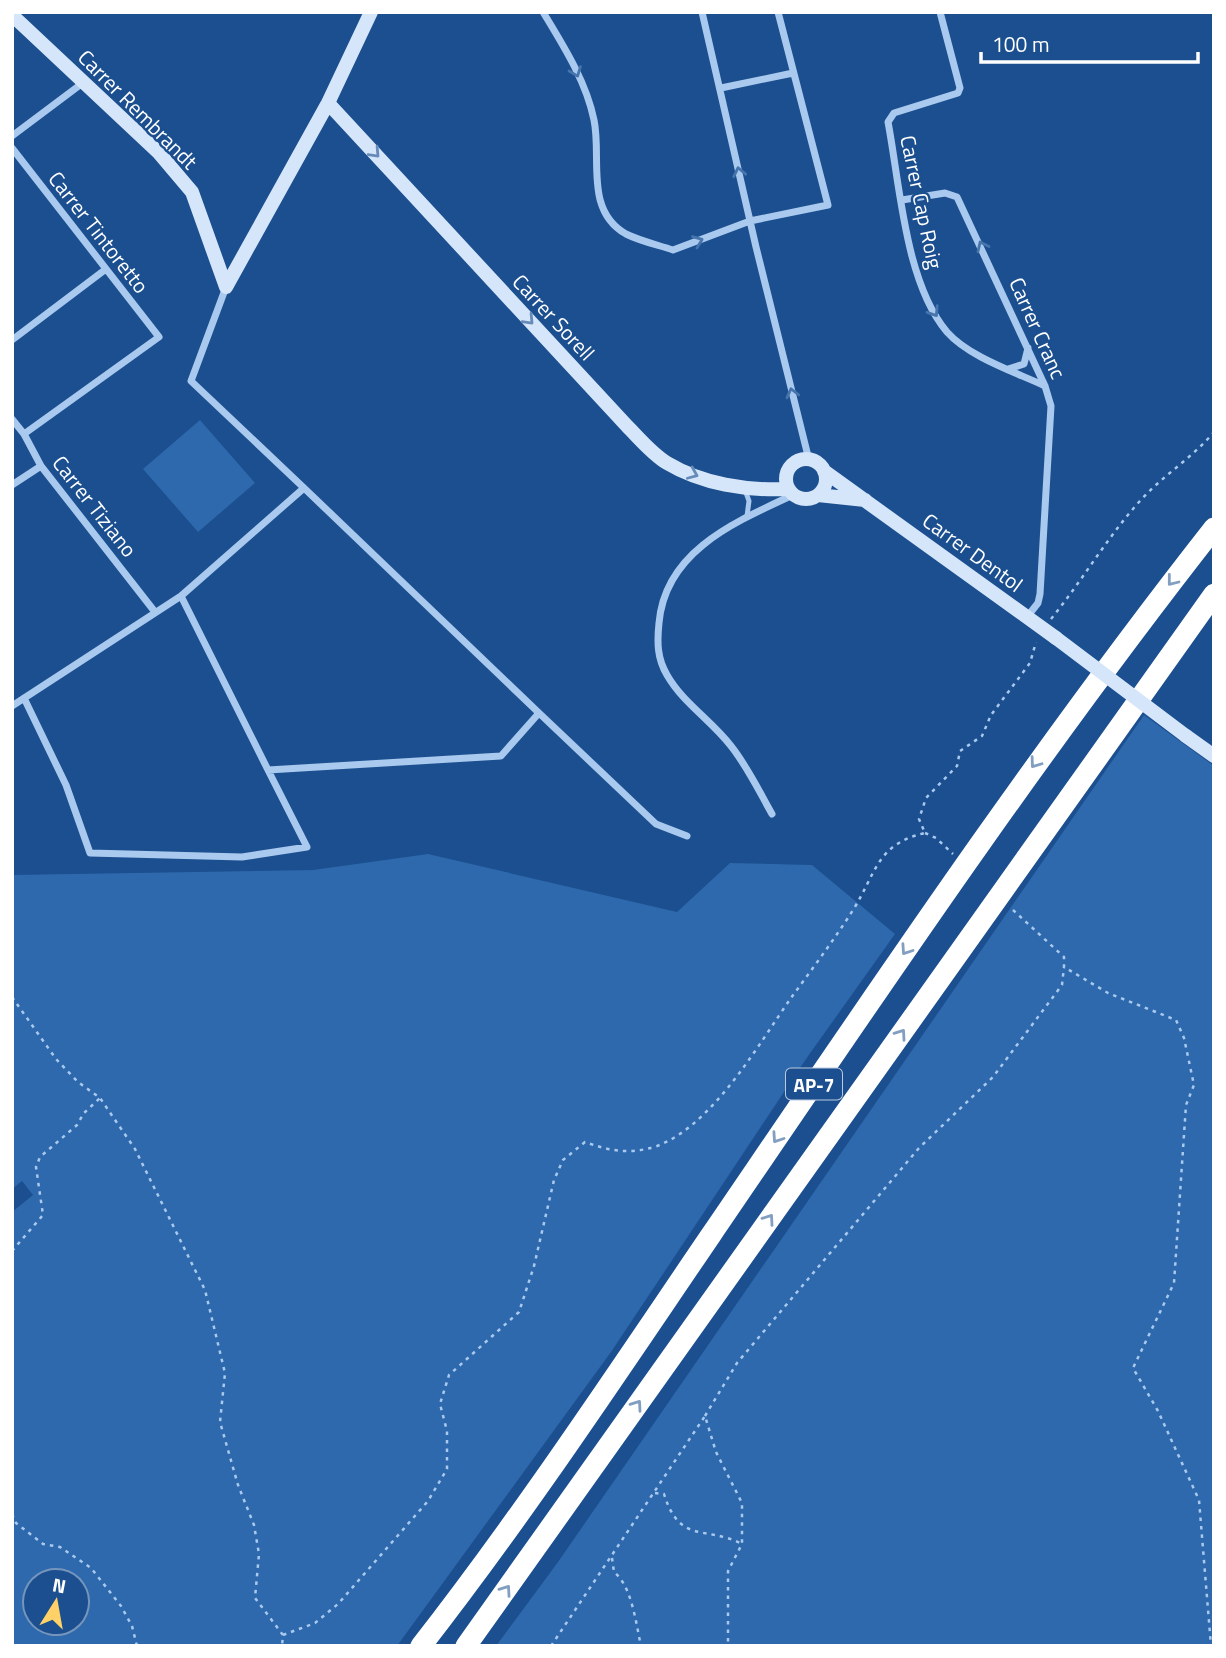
<svg xmlns="http://www.w3.org/2000/svg" width="1226" height="1658" font-family="'Titillium Web',sans-serif">
	<style>
		.green { fill: #2e69ad; fill-rule: evenodd }
		.lines { fill: none; stroke-linecap: round; stroke-linejoin: round }
		.path { stroke: #a9c9ee; stroke-width: 2.5; stroke-dasharray: 3.5 5; stroke-linecap: butt }
		.lane { stroke: #a9c9ee; stroke-width: 5 }
		.street { stroke: #a9c9ee; stroke-width: 7 }
		.secondary { stroke: #d6e6fa; stroke-width: 14 }
		.highway { stroke: #fff; stroke-width: 21 }
		.secondary-bridge { stroke: #d6e6fa; stroke-width: 14 }
		.oneway { stroke: #4674ac }
		.oneway2 { stroke: #668bba }
		.oneway3 { stroke: #829ec1 }
		.labels { text-anchor: middle; dominant-baseline: central; stroke-width: 5; stroke-linejoin: round; paint-order: stroke }
		.shield { fill: #1b4f8f; stroke: #bbcadd; stroke-width: 2 }
		.shield-label { font-size: 19px; font-weight: bold; fill: #fff }
		.street-label { font-size: 21px; fill: #fff; stroke: #1b4f8f }
	</style>
	<rect width="100%" height="100%" fill="#1b4f8f"/>
	<path class="green" d="M 200,420 L 255,483 L 198,532 L 143,469 Z
		M 1144,715 L 1214,766 L 1214,1646 L 496,1646 L 558,1562 Z
		M 428,854 L 677,912 L 730,863 L 812,865 L 895,934 L 806,1059 L 611,1352 L 397,1646 L 12,1646 L 12,1212 L 33,1195 L 22,1181 L 12,1189 L 12,875 L 313,870 ZM 77,1581 L 77,1623 L 35,1623 L 35,1581 Z"/>
	<g class="lines">
		<path class="path" d="M 1051,619 C 1082,581 1106,539 1139,502 C 1162,476 1191,459 1214,432
			M 925,833 L 936,838 L 953,854
			M 1013,910 L 1064,957 L 1064,967 L 1108,993 L 1176,1020 L 1184,1038 L 1194,1085 L 1186,1105 L 1174,1283 L 1133,1368 L 1158,1411 L 1199,1500 L 1211,1646
			M 12,997 L 56,1059 L 78,1082 L 100,1098 L 135,1149 L 205,1290 L 225,1373 L 220,1422 L 238,1485 L 254,1525 L 259,1554 L 255,1598 L 283,1635 L 282,1646
			M 12,1251 L 43,1215 L 36,1167 L 40,1157 L 77,1125 L 84,1113 L 100,1098
			M 705,1416 L 737,1363 L 919,1148 L 993,1077 L 1062,985 L 1064,967
			M 655,1493 L 664,1494 C 680,1545 705,1525 742,1544
			M 12,1514 L 16,1523 L 43,1544 L 60,1547 L 91,1568 L 121,1606 L 132,1626 L 137,1646
			M 612,1558 L 614,1572 C 632,1586 636,1624 641,1646
			M 283,1635 L 315,1623 L 338,1604 L 428,1501 L 447,1469 L 447,1431 L 440,1404 L 449,1375 L 519,1312 L 534,1266 L 554,1180 L 563,1160 L 585,1142 C 610,1151 630,1155 657,1146 C 713,1125 758,1045 791,998 C 812,969 834,940 853,910 C 876,874 876,844 925,833 L 919,819 L 926,798 L 957,766 L 960,751 L 982,736 L 991,715 L 1030,663 L 1036,642
			M 551,1646 L 705,1416 L 716,1452 L 742,1503 L 742,1544 L 728,1571 L 728,1646"/>
		<path class="lane" d="M 745,490 L 749,501 L 747,516"/>
		<path class="street" d="M 543,12 C 563,45 586,81 594,120 C 602,158 584,210 626,234 C 640,241 658,245 673,250 L 750,221 L 828,205 L 778,12
			M 702,12 L 756,247 L 809,460
			M 940,12 L 960,88 L 958,93 L 894,113 L 888,122 C 900,185 905,282 947,332 C 969,357 1015,372 1045,386
			M 721,88 L 793,73
			M 12,136 L 84,82
			M 12,148 L 159,337 L 24,434
			M 902,200 L 945,193 L 957,197 L 1045,386 L 1051,406 L 1040,594 L 1038,603 L 1027,617
			M 12,340 L 106,269
			M 1008,369 L 1024,364 L 1028,348
			M 12,419 L 24,434 L 41,466 L 155,612
			M 12,485 L 41,466
			M 181,596 L 268,770 L 501,756 L 539,713 L 304,488
			M 24,698 L 66,785 L 90,853 L 242,857 L 307,847 L 268,770
			M 12,706 L 181,596 L 304,488 L 191,381 L 226,287
			M 539,713 L 656,824 L 687,836
			M 772,814 C 759,791 747,766 731,746 C 711,720 683,703 667,675 C 657,658 657,642 659,623 C 665,551 735,522 793,495"/>
		<path class="secondary" d="M 12,15 L 159,153 L 192,192 L 226,287
			M 328,103 L 627,426 C 639,438 652,454 667,463 C 702,484 747,491 788,489
			M 226,287 L 328,103 L 371,12
			M786 479a20 20 0 1 1 40 0a20 20 0 1 1-40 0Z
			M 824,471 L 1056,638
			M 818,495 L 865,500
			M 1186,736 L 1214,756"/>
		<path class="highway" d="M 421,1646 C 524,1514 617,1373 711,1235 C 874,996 1035,756 1214,528
			M 466,1646 L 1214,594"/>
		<path class="secondary-bridge" d="M 1056,638 L 1186,736"/>
	</g>
	<defs><path id="oneway-chevron" d="M-2-3.5L2.5 0L-2 3.5" fill="none" stroke-width="1.6" stroke-linecap="round" stroke-linejoin="round" transform="scale(1.75)"/></defs>
	<g class="oneway">
		<use href="#oneway-chevron" transform="translate(576 72) rotate(69)"/>
		<use href="#oneway-chevron" transform="translate(739 172) rotate(-102)"/>
		<use href="#oneway-chevron" transform="translate(698 241) rotate(-21)"/>
		<use href="#oneway-chevron" transform="translate(982 246) rotate(-115)"/>
		<use href="#oneway-chevron" transform="translate(934 312) rotate(57)"/>
		<use href="#oneway-chevron" transform="translate(792 393) rotate(-104)"/>
	</g>
	<g class="oneway2">
		<use href="#oneway-chevron" transform="translate(375 153) rotate(47)"/>
		<use href="#oneway-chevron" transform="translate(529 320) rotate(47)"/>
		<use href="#oneway-chevron" transform="translate(693 474) rotate(23)"/>
	</g>
	<g class="oneway3">
		<use href="#oneway-chevron" transform="translate(1172 581) rotate(128)"/>
		<use href="#oneway-chevron" transform="translate(1035 763) rotate(126)"/>
		<use href="#oneway-chevron" transform="translate(906 950) rotate(124)"/>
		<use href="#oneway-chevron" transform="translate(901 1034) rotate(-55)"/>
		<use href="#oneway-chevron" transform="translate(777 1138) rotate(124)"/>
		<use href="#oneway-chevron" transform="translate(769 1219) rotate(-55)"/>
		<use href="#oneway-chevron" transform="translate(637 1405) rotate(-55)"/>
		<use href="#oneway-chevron" transform="translate(506 1590) rotate(-55)"/>
	</g>
	<g class="labels">
		<rect class="shield" x="786" y="1068.5" width="56" height="31" rx="5"/>
		<g class="shield-label">
			<text x="814" y="1084">AP-7</text>
		</g>
		<g class="street-label">
			<text transform="translate(138 109) rotate(45)">Carrer Rembrandt</text>
			<text transform="translate(922 202) rotate(78)">Carrer Cap Roig</text>
			<text transform="translate(99 232) rotate(52)">Carrer Tintoretto</text>
			<text transform="translate(554 317) rotate(47)">Carrer Sorell</text>
			<text transform="translate(1038 328) rotate(66)">Carrer Cranc</text>
			<text transform="translate(95 506) rotate(52)">Carrer Tiziano</text>
			<text transform="translate(973 552) rotate(36)">Carrer Dentol</text>
		</g>
	</g>
	<rect width="1226" height="1658" fill="none" stroke="#ffffff" stroke-width="28"/>
	<g transform="translate(56 1602) rotate(11)"><circle r="33" fill="#1b4f8f" stroke="#7695bc" stroke-width="2"/>
	<path d="M0-5L12 26L0 18L-12 26Z" fill="#ffd166"/>
	<text y="-10" font-size="19" font-weight="bold" text-anchor="middle" fill="#ffffff">N</text>
	</g>
	<path d="M981 52v10h217v-10" fill="none" stroke="#ffffff" stroke-width="3.5"/>
	<text x="992" y="52" font-size="21" fill="#ffffff" stroke="#1b4f8f" stroke-width="5" paint-order="stroke">100 m</text>
</svg>
